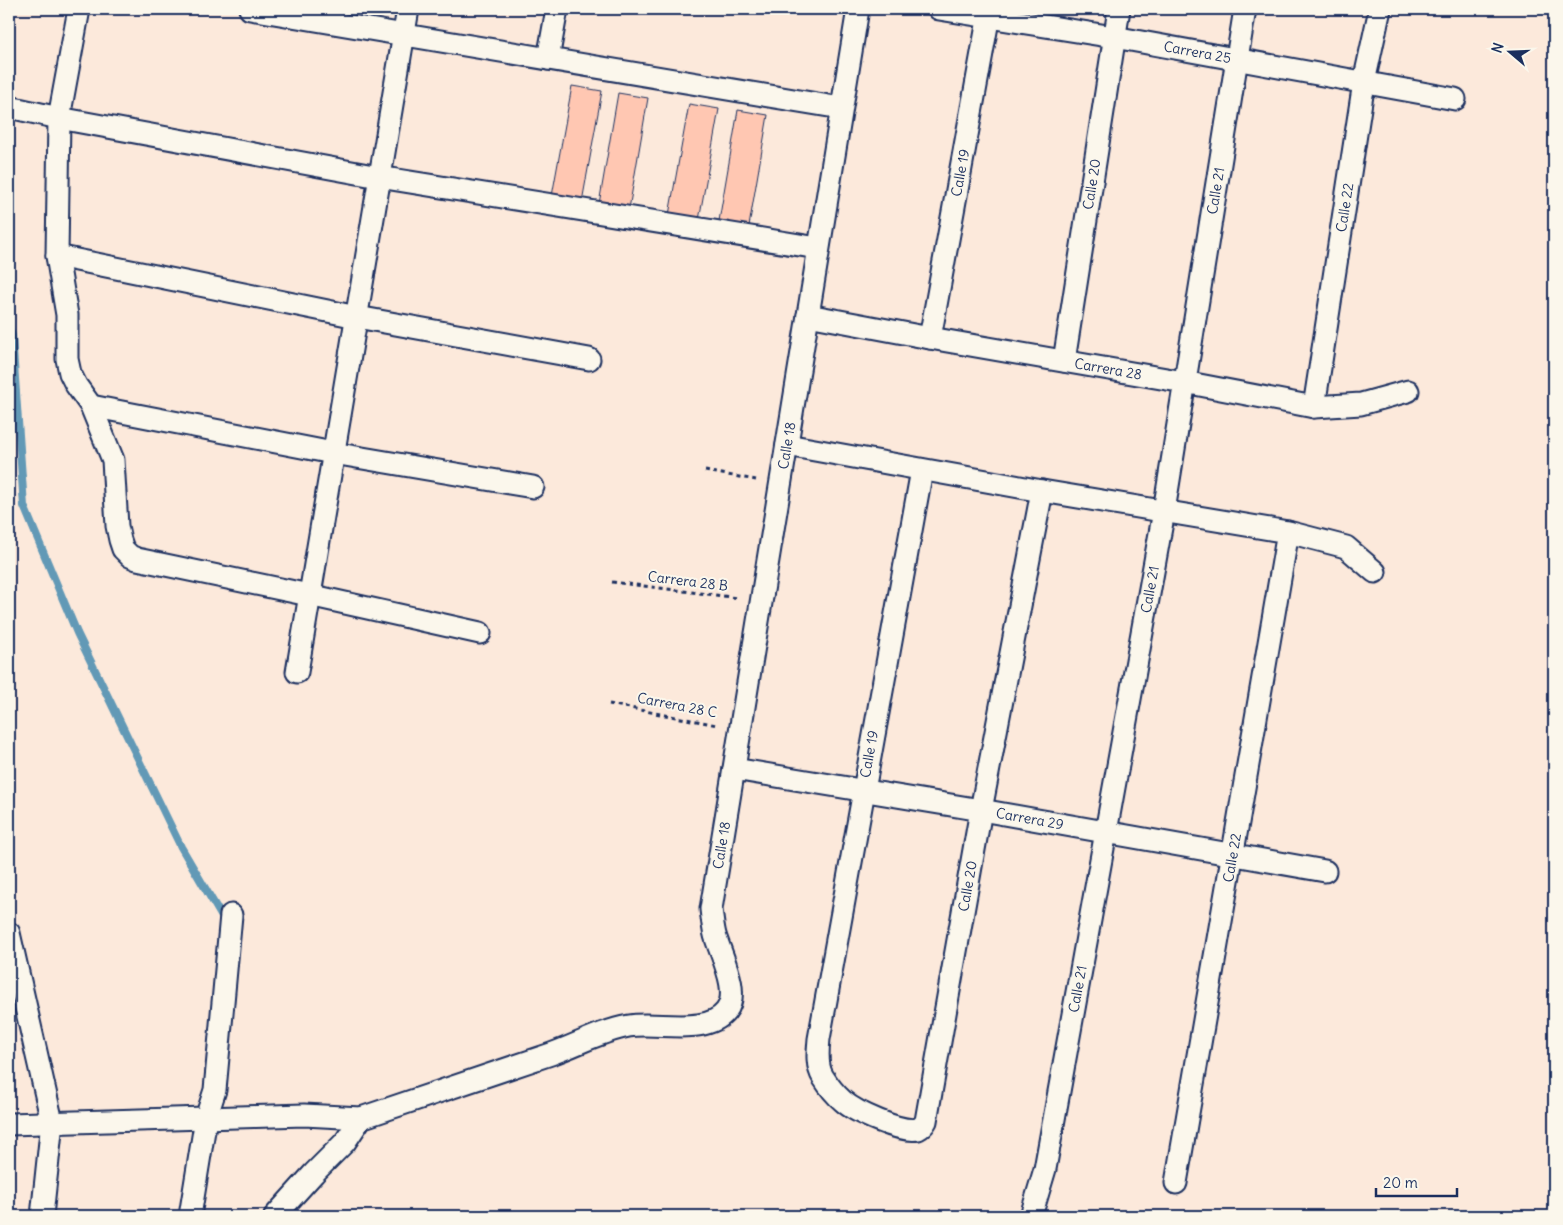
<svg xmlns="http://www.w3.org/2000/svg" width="1563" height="1225" font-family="Delius,sans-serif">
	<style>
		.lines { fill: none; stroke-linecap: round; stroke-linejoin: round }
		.stream { stroke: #6299b6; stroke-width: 8 }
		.building { fill: #ffc7b2; stroke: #1b2f5e }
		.street-casing { stroke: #1b2f5e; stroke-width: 25 }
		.path { stroke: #1b2f5e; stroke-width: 3; stroke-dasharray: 4 4; stroke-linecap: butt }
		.street { stroke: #fbf7ec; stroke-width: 21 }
		.labels { text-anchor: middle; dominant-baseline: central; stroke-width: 4; stroke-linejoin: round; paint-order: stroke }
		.street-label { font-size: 14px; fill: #1b2f5e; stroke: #fbf7ec }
	</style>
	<rect width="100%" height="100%" fill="#fce9db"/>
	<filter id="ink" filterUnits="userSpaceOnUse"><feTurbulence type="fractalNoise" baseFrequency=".02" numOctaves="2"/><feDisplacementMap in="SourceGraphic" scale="10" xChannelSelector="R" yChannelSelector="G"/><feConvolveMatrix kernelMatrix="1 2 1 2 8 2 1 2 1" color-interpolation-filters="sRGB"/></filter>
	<g filter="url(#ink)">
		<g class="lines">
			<path class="stream" d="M 9,326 L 12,336 L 24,506 L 77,633 L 181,847 L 222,917"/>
		</g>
		<path class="building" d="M 572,86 L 602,91 L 582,202 L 552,196 Z
			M 618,93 L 648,98 L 629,209 L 599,204 Z
			M 689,104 L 719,109 L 699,220 L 669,215 Z
			M 738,110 L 768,115 L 749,226 L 719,221 Z"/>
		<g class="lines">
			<defs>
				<g id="street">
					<path d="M 79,9 L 59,118 L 57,256 L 67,315 L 67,359 L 70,373 L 76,385 L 91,406 L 113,460 L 117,526 L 120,540 L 123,549 L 130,556 L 137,559 L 309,595 L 480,633"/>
					<path d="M 250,9 L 841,108"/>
					<path id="s1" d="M 939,9 L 1114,37 L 1455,99"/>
					<path d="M 548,59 L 557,9"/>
					<path d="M 9,107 L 59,118 L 379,177 L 818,248"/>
					<path d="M 57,256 L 357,317 L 589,359"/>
					<path id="s2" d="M 808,315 L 930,338 L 1184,382 L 1314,407 L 1361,404 L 1408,391"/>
					<path id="s3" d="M 930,338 L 990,9"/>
					<path id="s4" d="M 1064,361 L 1119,9"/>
					<path d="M 91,406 L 333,453 L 533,487"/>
					<path id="s5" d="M 1314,407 L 1364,82 L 1380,9"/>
					<path d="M 787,445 L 1042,491 L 1288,532 L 1346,547 L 1375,572"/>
					<path id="s6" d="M 922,470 L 819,1039 C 818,1050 816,1066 823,1077 C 828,1085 836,1095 843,1101 C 855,1112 901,1133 918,1129 C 922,1127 924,1125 926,1121 L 981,810 L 1042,491"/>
					<path d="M 297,672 L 408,9"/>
					<path id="s7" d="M 734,769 L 981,810 L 1325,871"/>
					<path d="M 9,933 L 52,1122 L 42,1216"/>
					<path d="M 9,1124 L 304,1115 L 361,1118"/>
					<path id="s8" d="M 1176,1183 L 1288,532"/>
					<path d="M 190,1216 L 206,1118 L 215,1090 L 231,915"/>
					<path id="s9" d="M 275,1216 L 314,1173 L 345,1142 L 361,1118 C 424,1097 487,1075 551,1054 C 577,1045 601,1031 629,1026 C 657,1021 707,1036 726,1011 C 741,992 721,956 715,935 C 713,927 712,918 711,909 L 858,9"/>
					<path id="s10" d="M 1031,1216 L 1045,1169 L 1164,511 L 1245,9"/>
				</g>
			</defs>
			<use href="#street" class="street-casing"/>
			<path class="path" d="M 705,471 L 756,480
				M 612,582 L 738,598
				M 609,704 L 717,725"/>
			<use href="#street" class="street"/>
		</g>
	</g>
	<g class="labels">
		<g class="street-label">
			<text stroke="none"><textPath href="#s1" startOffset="262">Carrera 25</textPath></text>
			<text stroke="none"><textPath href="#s3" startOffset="168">Calle 19</textPath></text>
			<text stroke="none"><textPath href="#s4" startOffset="179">Calle 20</textPath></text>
			<text stroke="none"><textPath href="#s10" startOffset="1042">Calle 21</textPath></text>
			<text stroke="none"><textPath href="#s5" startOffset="202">Calle 22</textPath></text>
			<text stroke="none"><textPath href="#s2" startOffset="305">Carrera 28</textPath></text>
			<text stroke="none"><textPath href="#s9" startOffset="1091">Calle 18</textPath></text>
			<text transform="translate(688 581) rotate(7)">Carrera 28 B</text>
			<text stroke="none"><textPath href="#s10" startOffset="638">Calle 21</textPath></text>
			<text transform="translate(677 705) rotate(11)">Carrera 28 C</text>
			<text transform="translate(869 754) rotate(-80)">Calle 19</text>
			<text stroke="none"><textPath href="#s7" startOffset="300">Carrera 29</textPath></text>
			<text stroke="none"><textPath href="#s9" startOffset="686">Calle 18</textPath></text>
			<text stroke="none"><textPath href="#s8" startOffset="330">Calle 22</textPath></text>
			<text stroke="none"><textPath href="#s6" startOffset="980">Calle 20</textPath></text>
			<text stroke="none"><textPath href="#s10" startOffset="232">Calle 21</textPath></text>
		</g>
	</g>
	<rect width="1563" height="1225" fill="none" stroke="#fbf7ec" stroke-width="30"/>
	<rect x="15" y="15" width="1533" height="1195" fill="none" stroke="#1b2f5e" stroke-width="2" filter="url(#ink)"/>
	<g transform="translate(1510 52) rotate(289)" stroke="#fbf7ec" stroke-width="4" paint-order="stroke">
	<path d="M0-4L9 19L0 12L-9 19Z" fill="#1b2f5e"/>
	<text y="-8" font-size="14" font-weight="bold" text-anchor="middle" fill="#1b2f5e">N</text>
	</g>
	<path d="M1376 1188v8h81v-8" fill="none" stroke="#1b2f5e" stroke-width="2.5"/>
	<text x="1383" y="1188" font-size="15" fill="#1b2f5e" stroke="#fbf7ec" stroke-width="4" paint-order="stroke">20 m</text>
</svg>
